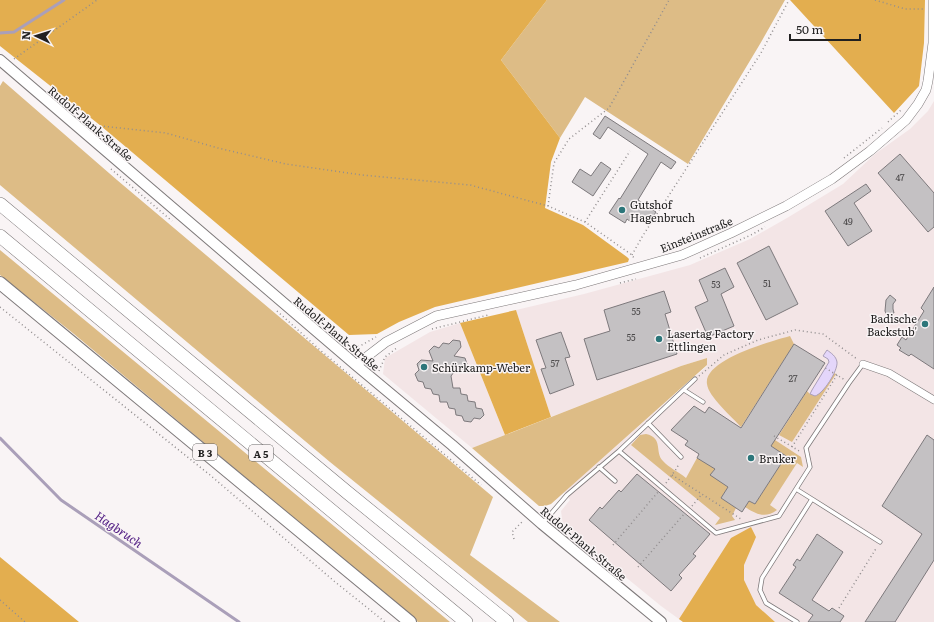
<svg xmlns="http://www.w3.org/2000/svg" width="934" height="622" font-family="Literata,serif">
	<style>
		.built { fill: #f3e5e6 }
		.green { fill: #ddbc86 }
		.forest { fill: #e3ae4f }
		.water { fill: #e4d6fa; stroke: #aa9fb9 }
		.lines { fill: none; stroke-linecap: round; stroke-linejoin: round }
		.stream { stroke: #aa9fb9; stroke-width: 3 }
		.building { fill: #c4c1c3; stroke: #7d797c }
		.service-casing { stroke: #7e797a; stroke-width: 5 }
		.minor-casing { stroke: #7e797a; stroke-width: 8 }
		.tertiary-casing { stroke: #7e797a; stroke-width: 10 }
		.secondary-casing { stroke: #7e797a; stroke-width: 12 }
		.primary-casing { stroke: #7e797a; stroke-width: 14 }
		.motorway-casing { stroke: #7e797a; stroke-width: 14 }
		.path { stroke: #928e8f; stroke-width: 1.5; stroke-dasharray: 1 3; stroke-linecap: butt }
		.service { stroke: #fff; stroke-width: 3.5 }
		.minor { stroke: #fff; stroke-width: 7 }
		.tertiary { stroke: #fff; stroke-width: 9 }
		.secondary { stroke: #fff; stroke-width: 10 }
		.primary { stroke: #fff; stroke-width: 12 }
		.motorway { stroke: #fff; stroke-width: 13 }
		.poi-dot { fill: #2c767a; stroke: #f9f4f5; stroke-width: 1.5 }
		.labels { text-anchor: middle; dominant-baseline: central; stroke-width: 3; stroke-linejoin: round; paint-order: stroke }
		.number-label { font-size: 9px; fill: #4a4849 }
		.shield { fill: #f9f4f5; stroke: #626060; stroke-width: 1 }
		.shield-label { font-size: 10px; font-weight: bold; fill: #212020 }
		.street-label { font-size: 11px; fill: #212020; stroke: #f9f4f5 }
		.poi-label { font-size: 11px; fill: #212020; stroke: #f9f4f5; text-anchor: start }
		.water-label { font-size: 12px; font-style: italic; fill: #552286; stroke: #f9f4f5 }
	</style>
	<rect width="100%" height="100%" fill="#f9f4f5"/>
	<path class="built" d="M 934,101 L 934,622 L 683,622 L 661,606 L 563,526 L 561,511 L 570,500 L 564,492 L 707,366 L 707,358 L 681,366 L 551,417 L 516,310 L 584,294 L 690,265 L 750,239 L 787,218 L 843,184 L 875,154 L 910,129 L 928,111 Z
		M 460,323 L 505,435 L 472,448 L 383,374 L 385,358 L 430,332 Z"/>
	<path class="green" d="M 547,0 L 785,0 L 760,44 L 688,164 L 585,97 L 560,138 L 501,60 Z
		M 3,81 L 117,180 L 493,497 L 470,555 L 560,622 L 528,622 L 330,462 L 0,185 L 0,86 Z
		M 0,250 L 450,622 L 418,622 L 74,334 L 0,275 Z
		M 790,336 L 794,344 L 741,427 C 732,417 708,396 707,384 C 703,360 772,341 790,336 Z
		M 707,358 L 707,365 L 551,504 L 545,506 L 539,506 L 472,448 L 681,366 Z
		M 834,373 L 836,374 L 792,442 L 779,435 L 807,391 L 810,394 L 825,387 Z
		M 646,434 C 664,438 654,452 663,461 C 669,468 679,472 686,478 L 697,458 L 715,468 L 711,475 L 728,487 L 721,498 L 736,508 L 732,516 L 735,520 L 715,525 L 720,518 L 631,445 L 640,435 Z
		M 772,438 L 801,457 L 803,467 L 797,463 L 770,505 L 777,510 C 765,519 756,514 745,507 L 749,501 L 755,504 L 786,456 L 768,444 Z"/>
	<path class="forest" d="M 0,0 L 547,0 L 501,60 L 560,138 L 551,162 L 545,208 L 583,225 L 627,257 L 629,259 L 628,262 L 435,307 L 399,322 L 377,334 L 349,335 L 101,126 L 0,46 Z
		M 790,0 L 925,0 L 924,43 L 919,86 L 894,113 Z
		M 516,310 L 551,417 L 505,435 L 460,323 Z
		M 751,527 L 756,537 L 744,565 L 744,580 L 756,605 L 775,622 L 683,622 L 679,619 L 731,538 Z
		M 0,557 L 79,622 L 0,622 Z"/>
	<path class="water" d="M 827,350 C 831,353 836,356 837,362 C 838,371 823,394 815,396 L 810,394 L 812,390 L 829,362 L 828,359 L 823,356 Z"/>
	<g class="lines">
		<path class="stream" d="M 0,33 L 14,32 L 64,0
			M 0,438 L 61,500 L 239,622"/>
	</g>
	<path class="building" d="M 605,116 L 676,162 L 671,169 L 661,162 L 638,200 L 656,212 L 648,224 L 635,215 L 631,222 L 627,219 L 625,223 L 609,213 L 619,198 L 620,199 L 648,154 L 608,127 L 600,139 L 593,134 Z
		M 900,154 L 934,193 L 934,227 L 928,232 L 878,173 Z
		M 601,162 L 611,169 L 593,196 L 572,182 L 580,169 L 591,176 Z
		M 866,184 L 871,191 L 854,203 L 872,231 L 848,246 L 825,211 Z
		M 769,246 L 798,304 L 766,320 L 737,263 Z
		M 725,268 L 734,287 L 721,294 L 734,326 L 708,337 L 695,307 L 708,301 L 699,280 Z
		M 934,287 L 934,369 L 911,354 L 909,356 L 899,350 L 901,348 L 897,345 L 902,337 L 906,340 L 924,311 L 921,308 Z
		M 664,291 L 671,312 L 665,314 L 677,354 L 597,380 L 584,339 L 610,331 L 604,310 Z
		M 890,295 L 896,300 L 893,304 L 893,309 L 894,313 L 887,316 L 885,311 L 886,300 Z
		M 561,332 L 570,357 L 565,358 L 574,385 L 550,394 L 541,369 L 546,368 L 536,340 Z
		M 453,340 L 460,341 L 461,347 L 454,356 L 465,358 L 467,364 L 463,369 L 457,368 L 451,376 L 453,388 L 460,388 L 461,394 L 467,395 L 468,401 L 475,402 L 476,408 L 482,409 L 484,415 L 480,419 L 474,418 L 471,422 L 464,421 L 462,416 L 456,415 L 455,409 L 449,408 L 447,402 L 440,402 L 439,395 L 433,394 L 431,389 L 425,388 L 423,382 L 418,381 L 415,374 L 419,370 L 417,364 L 421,360 L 433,361 L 429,351 L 434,346 L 439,348 L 443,343 L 449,344 Z
		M 794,344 L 825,363 L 771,446 L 786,456 L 755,504 L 749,501 L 742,512 L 721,498 L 728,487 L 710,475 L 715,469 L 697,458 L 699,454 L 685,445 L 688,441 L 671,430 L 694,406 L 705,413 L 709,407 L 741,428 Z
		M 927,435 L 934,440 L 934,560 L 895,622 L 865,622 L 922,534 L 882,506 Z
		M 637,474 L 710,534 L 693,554 L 696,556 L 679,575 L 682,578 L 671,591 L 589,520 L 600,507 L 602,509 L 619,490 L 621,492 Z
		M 817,534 L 843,552 L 812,600 L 829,611 L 832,608 L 844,616 L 840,622 L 808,622 L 813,615 L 779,593 L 796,567 L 793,565 L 797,559 L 800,561 Z"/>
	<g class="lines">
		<defs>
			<path id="service" d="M 684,390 L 703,402
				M 648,423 L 681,457
				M 619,451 L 716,533 L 779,516 L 796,489
				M 599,467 L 615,481
				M 812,499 L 796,489 L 810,467 L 806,448 L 849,383 L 863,364
				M 543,523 L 567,495 L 619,451 L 695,379
				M 797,622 L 766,603 L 760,590 L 762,578 L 812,499 L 880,542"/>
			<path id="minor" d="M 863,364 L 889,373 L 934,400"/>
			<path id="tertiary" d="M 356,365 L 386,342 L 436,316 L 576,285 L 682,255 L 731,233 L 786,206 L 832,179 L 870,151 L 906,120 L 918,104 L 926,90 L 928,81 L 933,43 L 933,0"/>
			<path id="secondary" d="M 0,60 L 356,365 L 452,445 L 542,524 L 661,622"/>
			<path id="primary" d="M 0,283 L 410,622"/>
			<path id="motorway" d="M 0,204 L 348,493 L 507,622
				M 0,236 L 466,622"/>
		</defs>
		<use href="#service" class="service-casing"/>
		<use href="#minor" class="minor-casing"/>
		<use href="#tertiary" class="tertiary-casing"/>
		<use href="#secondary" class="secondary-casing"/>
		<use href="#primary" class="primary-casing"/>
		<use href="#motorway" class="motorway-casing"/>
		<path class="path" d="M 875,0 L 905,9 L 924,9
			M 14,59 L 97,0
			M 888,122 L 901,110
			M 92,125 L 166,133 L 218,148 L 286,164 L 362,175 L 470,185 L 548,206 L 585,222 L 632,255 L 634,258
			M 844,158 L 882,128
			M 111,169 L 172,221
			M 548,206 L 554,163 L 569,139 L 609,108 L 669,0
			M 585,222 L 630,151
			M 632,255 L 642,237 L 761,53 L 789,0
			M 700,258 L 751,235 L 765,227
			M 620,283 L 636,279
			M 0,307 L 210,475 L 334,581 L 385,622
			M 277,311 L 320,350 L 481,485
			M 432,329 L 488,315
			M 350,348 L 360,346 L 376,337
			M 822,366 L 845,380
			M 379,371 L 385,357 L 398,347
			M 699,376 L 724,355 L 758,340 L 795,330 L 823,334 L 857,359
			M 774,436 L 801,452
			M 792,447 L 837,375
			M 672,475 L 741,519
			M 666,483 L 677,468 L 679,463
			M 692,506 L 702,494
			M 514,539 L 512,532 L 523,521
			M 613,545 L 658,492
			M 638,567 L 684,514
			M 0,600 L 25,622
			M 839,608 L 877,547"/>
		<use href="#service" class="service"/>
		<use href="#minor" class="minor"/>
		<use href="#tertiary" class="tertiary"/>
		<use href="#secondary" class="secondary"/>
		<use href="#primary" class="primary"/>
		<use href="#motorway" class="motorway"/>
	</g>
	<g class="poi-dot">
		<circle cx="622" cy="210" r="4"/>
		<circle cx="925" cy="324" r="4"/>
		<circle cx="659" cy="339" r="4"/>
		<circle cx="424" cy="367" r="4"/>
		<circle cx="751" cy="458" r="4"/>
	</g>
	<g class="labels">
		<g class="number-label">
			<text x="900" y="177">47</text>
			<text x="848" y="221">49</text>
			<text x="767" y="283">51</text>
			<text x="716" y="284">53</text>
			<text x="636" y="311">55</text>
			<text x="631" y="337">55</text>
			<text x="555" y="363">57</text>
			<text x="793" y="378">27</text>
		</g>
		<g class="shield">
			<rect x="193" y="444" width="24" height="16" rx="3"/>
			<rect x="249" y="445" width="24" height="16" rx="3"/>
		</g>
		<g class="shield-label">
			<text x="205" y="452">B 3</text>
			<text x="261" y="453">A 5</text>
		</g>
		<g class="street-label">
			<text transform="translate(91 123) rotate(41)">Rudolf-Plank-Straße</text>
			<text transform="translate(696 234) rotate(-22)">Einsteinstraße</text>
			<text transform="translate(337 333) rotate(40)">Rudolf-Plank-Straße</text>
			<text transform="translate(584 543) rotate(40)">Rudolf-Plank-Straße</text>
		</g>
		<g class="poi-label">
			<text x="630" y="204">Gutshof<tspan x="630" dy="13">Hagenbruch</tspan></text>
			<text x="917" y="318" text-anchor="end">Badische<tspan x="917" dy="13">Backstub'</tspan></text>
			<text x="667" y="333">Lasertag Factory<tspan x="667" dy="13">Ettlingen</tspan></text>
			<text x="432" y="367">Schürkamp-Weber</text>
			<text x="759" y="458">Bruker</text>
		</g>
		<g class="water-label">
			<text transform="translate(119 529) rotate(34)">Hagbruch</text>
		</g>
	</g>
	<g transform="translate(36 36) rotate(274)" stroke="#f9f4f5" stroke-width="3" paint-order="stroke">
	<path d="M0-3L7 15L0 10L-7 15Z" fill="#212020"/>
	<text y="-6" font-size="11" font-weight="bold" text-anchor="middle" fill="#212020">N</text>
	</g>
	<path d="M790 34v6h70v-6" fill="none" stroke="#212020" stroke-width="2"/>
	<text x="796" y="34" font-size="12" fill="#212020" stroke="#f9f4f5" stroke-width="3" paint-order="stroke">50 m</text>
</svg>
